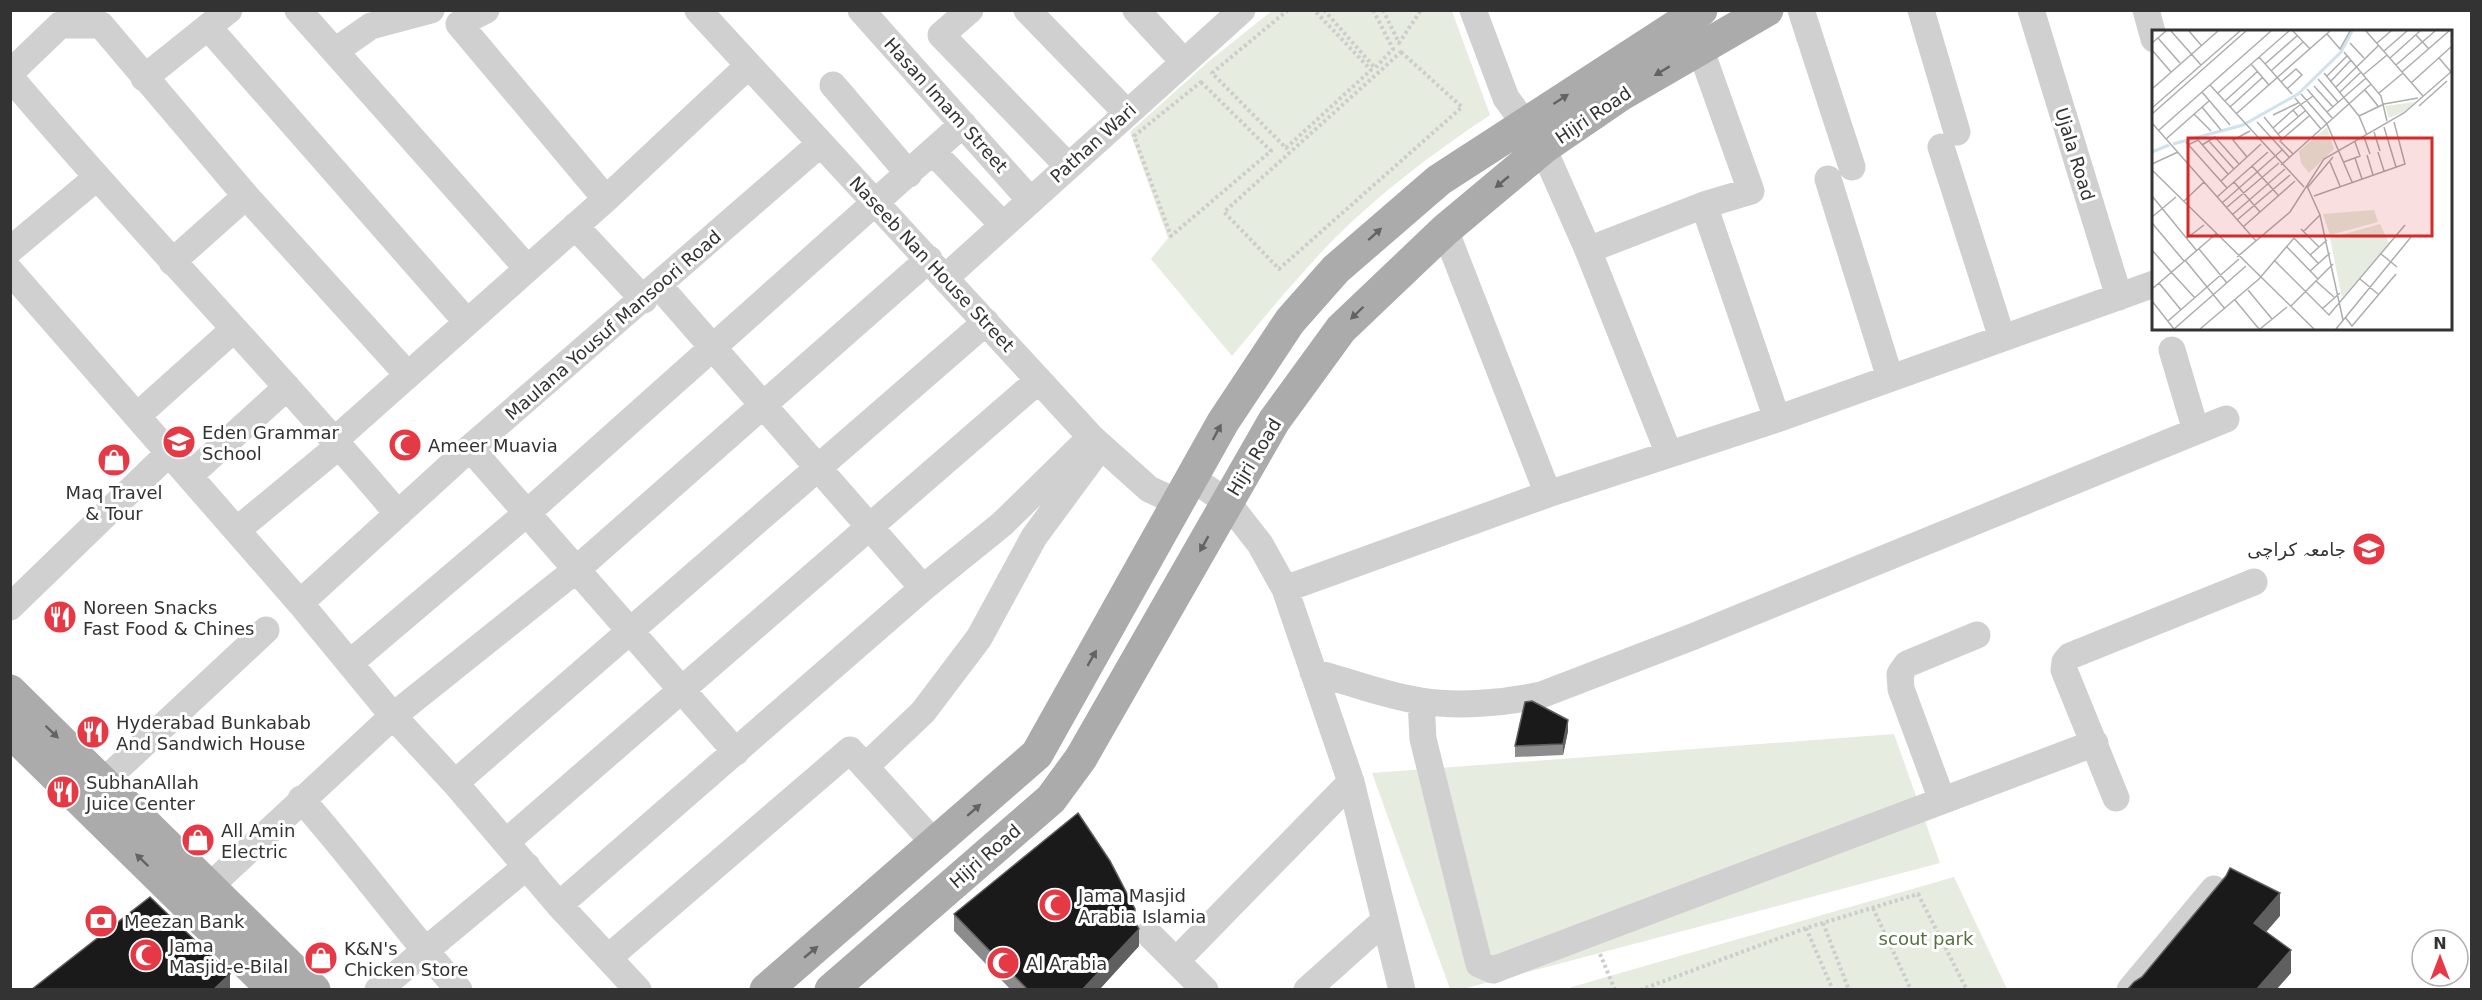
<svg xmlns="http://www.w3.org/2000/svg" width="2482" height="1000" font-family="'DejaVu Sans','Noto Naskh Arabic',sans-serif">
	<style>
		.green { fill: #e6ecdf }
		.lines { fill: none; stroke-linecap: round; stroke-linejoin: round }
		.path { stroke: #cdcdcd; stroke-width: 4; stroke-dasharray: 3 3; stroke-linecap: butt }
		.minor { stroke: #d0d0d0; stroke-width: 27 }
		.major { stroke: #ababab; stroke-width: 33 }
		.wall { fill: #8c8c8c }
		.shaded-wall { fill: #5f5f5f }
		.building { fill: #1a1a1a; stroke: #5f5f5f; stroke-width: 1.5 }
		.oneway { fill: #636363 }
		.labels { text-anchor: middle; dominant-baseline: central; stroke-width: 6; stroke-linejoin: round; paint-order: stroke }
		.street-label { font-size: 18px; fill: #333; stroke: #fff }
		.poi-label { font-size: 18px; fill: #333; stroke: #fff; text-anchor: start }
		.park-label { font-size: 18px; fill: #56703f; stroke: #fff }
		.inset-river { fill: none; stroke: #cfe2ee; stroke-width: 3 }
		.inset-road { fill: none; stroke: #adadad; stroke-width: 1.5 }
		.view { fill: #d62828; fill-opacity: 0.15; stroke: #d62828; stroke-width: 3 }
		.inset-edge { fill: none; stroke: #333; stroke-width: 3 }
	</style>
	<rect width="100%" height="100%" fill="#fff"/>
	<path class="green" d="M 1273,10 L 1452,11 L 1490,115 C 1436,151 1381,192 1335,238 C 1298,276 1265,316 1232,356 L 1151,259 L 1168,238 L 1130,132 L 1208,62 Z
		M 1894,734 L 1940,863 L 1463,989 L 1450,989 L 1372,773 Z
		M 1954,877 L 2007,989 L 1565,989 Z"/>
	<g class="lines">
		<path class="path" d="M 1288,10 L 1212,73 L 1286,148 L 1371,70 L 1314,10
			M 1324,10 L 1375,68 L 1393,49 L 1373,10
			M 1383,10 L 1399,43 L 1421,10
			M 1401,52 L 1462,107 L 1279,269 L 1224,212 Z
			M 1201,82 L 1271,151 L 1171,236 L 1134,136 Z
			M 1873,908 L 1911,990
			M 1823,923 L 1849,990
			M 1806,928 L 1833,990
			M 1600,954 L 1615,990
			M 1640,990 L 1806,928 L 1918,894 L 1967,990"/>
		<path class="minor" d="M 298,10 L 527,268
			M 486,10 L 459,24 L 606,199
			M 698,10 L 1091,437 L 1149,489 L 1179,503
			M 861,10 L 1030,200
			M 970,10 L 941,35 L 1067,165
			M 1027,10 L 1127,113
			M 1136,10 L 1184,62
			M 1473,10 L 1506,98 L 1543,148 L 1588,250 L 1669,454
			M 1801,10 L 1852,167
			M 1921,10 L 1957,132
			M 2031,10 L 2119,297
			M 2146,10 L 2154,39
			M 208,27 L 467,322
			M 335,51 L 371,26 L 431,10
			M 10,73 L 60,25 L 101,25 L 246,196 L 408,375
			M 10,77 C 136,226 272,365 398,514
			M 144,78 L 229,10
			M 833,85 L 909,174
			M 1941,147 L 2002,338
			M 933,152 L 1003,225
			M 1828,179 L 1890,378
			M 1704,205 L 1777,419
			M 575,226 L 644,300
			M 1445,230 L 1548,494
			M 10,250 L 95,179
			M 1588,250 L 1704,205 L 1751,191 L 1700,48
			M 172,262 L 246,196
			M 10,271 L 300,603 L 393,716 L 455,783 L 559,905 L 638,990
			M 946,277 L 1242,10
			M 659,286 L 923,588
			M 2172,350 L 2196,431
			M 137,416 L 234,329
			M 335,440 L 606,199 L 747,67
			M 470,448 L 736,752
			M 189,476 L 287,387
			M 1193,479 L 1227,502 L 1260,544 L 1285,589 L 1351,782 L 1402,990
			M 237,530 L 340,445
			M 1285,589 L 1548,494 L 1777,419 L 2154,284
			M 300,603 L 470,448 L 820,144
			M 10,607 L 169,453
			M 350,663 L 527,513 L 963,124
			M 1313,672 C 1348,681 1385,696 1421,701 C 1458,707 1504,703 1541,695 L 1692,637 L 2226,419
			M 1421,701 L 1423,739 L 1479,964 L 1493,970 L 2095,743
			M 865,767 L 923,712 L 979,638 L 1034,537 L 1101,446
			M 103,782 L 266,630
			M 455,783 L 986,322
			M 2116,798 L 2064,670 L 2065,662 L 2070,656 L 2254,582
			M 301,799 C 356,861 404,928 459,990
			M 1942,800 L 1901,689 L 1900,674 L 1907,664 L 1977,635
			M 506,842 L 1039,380
			M 209,887 L 393,716 L 577,569 L 929,259
			M 559,905 L 923,588 L 1002,524 L 1091,437
			M 1149,934 L 1205,990
			M 608,958 L 850,750 L 935,844
			M 1176,961 L 1351,782
			M 378,990 L 527,866
			M 1307,990 L 1384,921
			M 2130,990 L 2214,889"/>
		<path class="major" d="M 10,691 L 314,990
			M 10,731 L 274,990
			M 766,990 L 1037,754 L 1223,422 L 1290,321 L 1336,269 L 1439,180 L 1701,10
			M 831,990 L 1051,799 L 1081,758 L 1274,421 L 1341,329 L 1445,230 L 1543,148 L 1622,94 L 1767,10"/>
	</g>
	<path class="wall" d="M 1568,731 L 1563,755 L 1515,757 L 1515,746 Z
		M 954,914 L 1135,923 L 1139,946 L 1099,990 L 1011,990 L 954,931 Z"/>
	<path class="shaded-wall" d="M 1568,720 L 1568,731 L 1563,755 L 1563,744 Z
		M 2280,893 L 2280,916 L 2254,946 L 2254,923 Z
		M 1135,909 L 1135,927 L 1139,929 L 1139,946 L 1099,990 L 1082,990 L 1134,920 Z
		M 2291,950 L 2291,973 L 2276,990 L 2256,990 Z
		M 230,974 L 230,990 L 213,990 Z"/>
	<path class="building" d="M 1532,701 L 1568,720 L 1563,744 L 1515,746 L 1525,702 Z
		M 1078,813 L 1110,861 L 1135,909 L 1134,920 L 1139,929 L 1082,990 L 1028,990 L 954,914 Z
		M 2230,868 L 2280,893 L 2254,923 L 2291,950 L 2256,990 L 2127,990 L 2134,982 L 2142,977 L 2226,876 Z
		M 150,897 L 230,974 L 213,990 L 31,990 Z"/>
	<defs><path id="oneway-solid" d="M-6-.8H1V-3.2L6.5 0L1 3.2V.8H-6Z" transform="scale(1.5)"/></defs>
	<g class="oneway">
		<use href="#oneway-solid" transform="translate(1662 71) rotate(149)"/>
		<use href="#oneway-solid" transform="translate(1561 99) rotate(-33)"/>
		<use href="#oneway-solid" transform="translate(1502 182) rotate(140)"/>
		<use href="#oneway-solid" transform="translate(1375 234) rotate(-42)"/>
		<use href="#oneway-solid" transform="translate(1357 313) rotate(136)"/>
		<use href="#oneway-solid" transform="translate(1217 432) rotate(-62)"/>
		<use href="#oneway-solid" transform="translate(1204 544) rotate(119)"/>
		<use href="#oneway-solid" transform="translate(1092 658) rotate(-60)"/>
		<use href="#oneway-solid" transform="translate(52 732) rotate(44)"/>
		<use href="#oneway-solid" transform="translate(974 810) rotate(-41)"/>
		<use href="#oneway-solid" transform="translate(142 860) rotate(-136)"/>
		<use href="#oneway-solid" transform="translate(811 952) rotate(-40)"/>
	</g>
	<defs>
		<symbol id="school-disc" viewBox="-11 -11 22 22"><circle r="9.5" fill="#e63946" stroke="#fff"/><path d="M0-5L7-2L0 1L-7-2ZM-4 1L0 2.5L4 1V4Q0 6-4 4Z" fill="#fff"/></symbol>
		<symbol id="mosque-disc" viewBox="-11 -11 22 22"><circle r="9.5" fill="#e63946" stroke="#fff"/><path d="M3.5-4.9A6 6 0 1 0 3.5 4.9A5 5 0 1 1 3.5-4.9Z" fill="#fff"/></symbol>
		<symbol id="shop-disc" viewBox="-11 -11 22 22"><circle r="9.5" fill="#e63946" stroke="#fff"/><path d="M-5-2.5h2.3a2.7 3.5 0 0 1 5.4 0H5L5.5 6h-11ZM-1.5-2.5h3a1.5 2.3 0 0 0-3 0Z" fill="#fff"/></symbol>
		<symbol id="university-disc" viewBox="-11 -11 22 22"><circle r="9.5" fill="#e63946" stroke="#fff"/><path d="M0-5L7-2L0 1L-7-2ZM-4 1L0 2.5L4 1V4Q0 6-4 4Z" fill="#fff"/></symbol>
		<symbol id="restaurant-disc" viewBox="-11 -11 22 22"><circle r="9.5" fill="#e63946" stroke="#fff"/><path d="M-5-6h1v4h1v-4h1v4h1v-4h1v5L-1.5 .5V6h-2V.5L-5-1ZM5-6V6H3V1.5H1.5Q1.5-4 5-6Z" fill="#fff"/></symbol>
		<symbol id="bank-disc" viewBox="-11 -11 22 22"><circle r="9.5" fill="#e63946" stroke="#fff"/><path d="M-6-4H6V4H-6ZM0-2.3a2.3 2.3 0 1 0 0 4.6a2.3 2.3 0 1 0 0-4.6Z" fill="#fff"/></symbol>
	</defs>
	<g fill-rule="evenodd">
		<use href="#school-disc" x="160" y="423" width="38" height="38"/>
		<use href="#mosque-disc" x="386" y="426" width="38" height="38"/>
		<use href="#shop-disc" x="95" y="441" width="38" height="38"/>
		<use href="#university-disc" x="2350" y="530" width="38" height="38"/>
		<use href="#restaurant-disc" x="41" y="598" width="38" height="38"/>
		<use href="#restaurant-disc" x="74" y="713" width="38" height="38"/>
		<use href="#restaurant-disc" x="44" y="773" width="38" height="38"/>
		<use href="#shop-disc" x="179" y="821" width="38" height="38"/>
		<use href="#mosque-disc" x="1036" y="886" width="38" height="38"/>
		<use href="#bank-disc" x="82" y="902" width="38" height="38"/>
		<use href="#mosque-disc" x="127" y="936" width="38" height="38"/>
		<use href="#shop-disc" x="302" y="939" width="38" height="38"/>
		<use href="#mosque-disc" x="984" y="944" width="38" height="38"/>
	</g>
	<g class="labels">
		<g class="street-label">
			<text transform="translate(946 105) rotate(48)">Hasan Imam Street</text>
			<text transform="translate(1593 115) rotate(-34)">Hijri Road</text>
			<text transform="translate(1093 143) rotate(-42)">Pathan Wari</text>
			<text transform="translate(2075 154) rotate(73)">Ujala Road</text>
			<text transform="translate(932 264) rotate(47)">Naseeb Nan House Street</text>
			<text transform="translate(613 325) rotate(-41)">Maulana Yousuf Mansoori Road</text>
			<text transform="translate(1254 457) rotate(-59)">Hijri Road</text>
			<text transform="translate(985 856) rotate(-41)">Hijri Road</text>
		</g>
		<g class="poi-label">
			<text x="202" y="432">Eden Grammar<tspan x="202" dy="21">School</tspan></text>
			<text x="428" y="445">Ameer Muavia</text>
			<text x="114" y="492" text-anchor="middle">Maq Travel<tspan x="114" dy="21">&amp; Tour</tspan></text>
			<text x="2346" y="549" text-anchor="end">جامعہ کراچی</text>
			<text x="83" y="607">Noreen Snacks<tspan x="83" dy="21">Fast Food &amp; Chines</tspan></text>
			<text x="116" y="722">Hyderabad Bunkabab<tspan x="116" dy="21">And Sandwich House</tspan></text>
			<text x="86" y="782">SubhanAllah<tspan x="86" dy="21">Juice Center</tspan></text>
			<text x="221" y="830">All Amin<tspan x="221" dy="21">Electric</tspan></text>
			<text x="1078" y="895">Jama Masjid<tspan x="1078" dy="21">Arabia Islamia</tspan></text>
			<text x="124" y="921">Meezan Bank</text>
			<text x="169" y="945">Jama<tspan x="169" dy="21">Masjid-e-Bilal</tspan></text>
			<text x="344" y="948">K&amp;N's<tspan x="344" dy="21">Chicken Store</tspan></text>
			<text x="1026" y="963">Al Arabia</text>
		</g>
		<g class="park-label">
			<text x="1926" y="938">scout park</text>
		</g>
	</g>
	<g transform="translate(2152 30)">
		<rect width="300" height="300" fill="#fff"/>
		<path d="M 263,72 L 252,82 L 237,88 L 233,76 ZM 175,97 L 182,119 L 157,143 L 149,133 L 147,121 ZM 222,180 L 226,192 L 178,205 L 171,184 ZM 228,194 L 237,213 L 190,268 L 178,208 Z" fill="#e6ecdf"/>
		<path class="inset-river" d="M 21,114 L 91,95 L 146,64 L 189,22 L 200,1M 0,122 L 17,115"/>
		<path class="inset-road" d="M 19,1 L 49,35M 37,1 L 49,15M 141,1 L 158,19M 214,1 L 271,66M 175,4 L 188,19 L 198,1M 264,5 L 277,19M 6,8 L 28,33M 0,13 L 14,1M 198,13 L 212,28M 225,13 L 239,1M 0,20 L 19,42M 232,21 L 255,1M 192,22 L 229,66 L 235,91M 107,27 L 140,64M 238,28 L 268,1M 287,28 L 299,42M 99,34 L 117,55M 113,34 L 146,5M 244,35 L 283,1M 119,41 L 151,12M 250,42 L 297,1M 172,43 L 207,86 L 215,105M 211,45 L 235,25M 175,46 L 195,26M 166,49 L 186,72M 179,51 L 199,30M 129,52 L 144,39 L 150,45 L 135,59M 259,53 L 300,16M 58,55 L 152,157M 162,56 L 181,77M 184,57 L 227,15M 0,59 L 66,1M 155,59 L 181,89M 213,60 L 226,76M 50,62 L 78,95M 188,62 L 209,42M 66,63 L 137,1M 227,63 L 251,43M 149,64 L 175,94 L 200,152M 143,68 L 169,99M 73,71 L 106,41M 267,76 L 295,51M 50,77 L 69,100M 78,77 L 111,47M 0,78 L 88,1M 141,80 L 161,66M 175,82 L 214,48M 0,84 L 94,1M 42,84 L 59,101M 84,84 L 178,1M 121,85 L 146,73M 207,86 L 232,74 L 266,68M 112,87 L 130,109M 105,92 L 137,127M 0,93 L 104,211M 232,97 L 244,137M 121,98 L 141,80 L 146,86M 7,100 L 119,1M 222,102 L 228,121M 126,104 L 153,81M 212,107 L 218,124M 14,109 L 57,71M 56,110 L 82,139M 34,112 L 75,158M 36,115 L 46,110 L 76,144M 50,115 L 63,107 L 87,134M 226,122 L 232,141M 141,124 L 128,111 L 157,86M 215,125 L 221,145M 95,127 L 81,110 L 98,101M 203,128 L 210,149M 178,132 L 188,156M 192,132 L 208,126 L 203,112M 0,134 L 26,122M 129,135 L 219,54M 100,136 L 126,165M 0,140 L 162,299M 69,151 L 109,114M 82,152 L 108,182M 155,156 L 168,185 L 191,290M 155,158 L 181,127M 0,166 L 45,221M 162,166 L 253,134 L 242,92M 65,167 L 116,122M 32,171 L 52,152M 70,173 L 130,120M 74,178 L 127,133M 80,185 L 133,139M 0,187 L 24,167M 85,190 L 138,145M 0,193 L 32,231M 91,197 L 143,151M 149,199 L 167,217M 151,202 L 168,185M 35,208 L 52,195M 135,217 L 166,249M 47,219 L 75,253M 0,220 L 19,242M 229,224 L 245,237M 158,225 L 175,210M 85,227 L 138,182 L 172,129 L 252,83 L 300,41M 33,230 L 73,279M 122,230 L 177,285 L 253,195M 158,241 L 178,223M 19,242 L 43,268M 208,249 L 226,264M 164,251 L 182,267M 7,253 L 29,280M 0,259 L 65,203M 96,260 L 120,289M 83,270 L 107,299M 0,271 L 22,299M 139,276 L 181,234M 170,279 L 188,263M 193,287 L 200,296 L 244,244M 16,291 L 87,229M 22,299 L 94,236M 48,299 L 107,249 L 142,208 L 166,233M 108,299 L 135,277M 184,299 L 259,207"/>
		<path class="view" d="M 36,108 L 280,108 L 280,206 L 36,206 Z"/>
		<rect width="300" height="300" class="inset-edge"/>
	</g>
	<rect width="2482" height="1000" fill="none" stroke="#333333" stroke-width="24"/>
	<g transform="translate(2440 958)"><circle r="28" fill="#ffffff" stroke="#adadad" stroke-width="1.5"/>
	<path d="M0-4.5L10 22L0 15L-10 22Z" fill="#e63946"/>
	<text y="-9" font-size="16" font-weight="bold" text-anchor="middle" fill="#333333">N</text>
	</g>
</svg>
